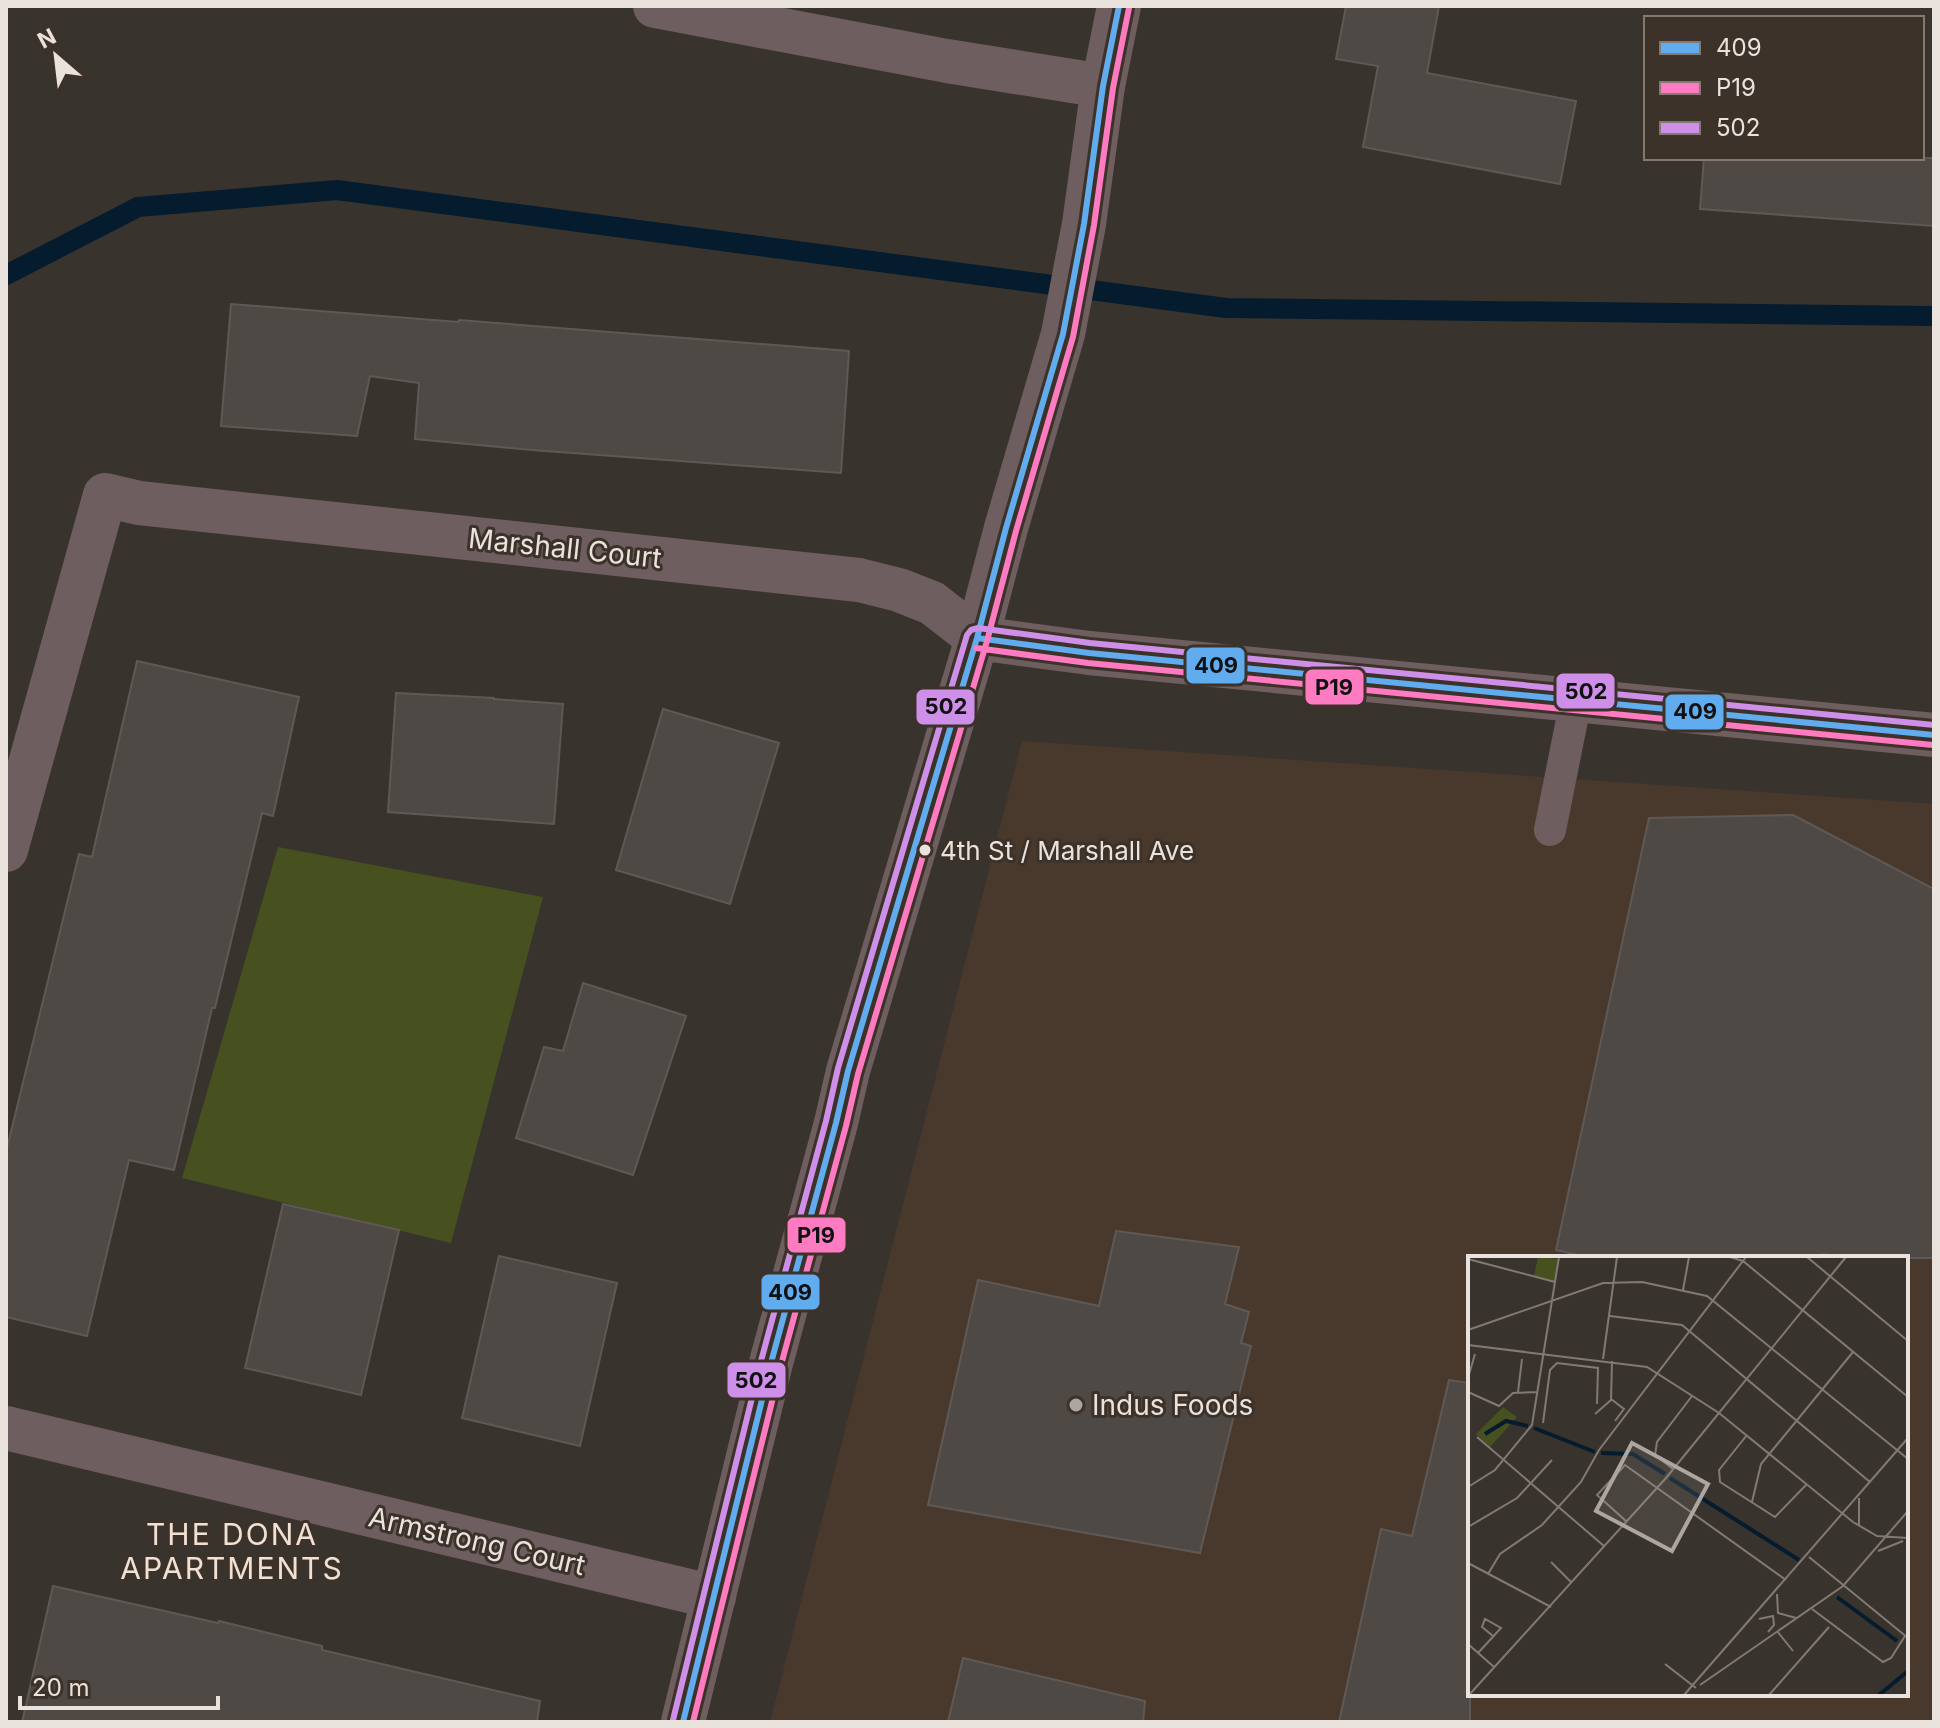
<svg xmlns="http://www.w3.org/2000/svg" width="1940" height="1728" font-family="Inter,sans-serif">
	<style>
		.built { fill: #49392d; fill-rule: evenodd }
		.green { fill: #47501f }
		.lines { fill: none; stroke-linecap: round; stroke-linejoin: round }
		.stream { stroke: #051c2e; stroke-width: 20 }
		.building { fill: #4e4944; stroke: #5f5955; stroke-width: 2 }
		.service { stroke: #6e5e5f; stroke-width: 32 }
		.minor { stroke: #6e5e5f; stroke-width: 44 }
		.tertiary { stroke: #6e5e5f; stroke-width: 44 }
		.bus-1-casing { stroke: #3d3229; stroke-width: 12 }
		.bus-2-casing { stroke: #3d3229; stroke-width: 12 }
		.bus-3-casing { stroke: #3d3229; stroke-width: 12 }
		.bus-1 { stroke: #60acee; stroke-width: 6 }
		.bus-2 { stroke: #fe7ac1; stroke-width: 6 }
		.bus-3 { stroke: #ce8fe9; stroke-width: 6 }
		.bus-dot { fill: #eae3dd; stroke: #3d3229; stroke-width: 3 }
		.poi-dot { fill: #aca5a0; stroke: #3d3229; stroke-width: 3 }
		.labels { text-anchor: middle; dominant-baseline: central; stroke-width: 6; stroke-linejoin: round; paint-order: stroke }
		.bus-label { font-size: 26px; fill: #eae3dd; stroke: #3d3229; text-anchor: start }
		.street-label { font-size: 28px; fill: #eae3dd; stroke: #3d3229 }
		.poi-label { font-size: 28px; fill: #eae3dd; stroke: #3d3229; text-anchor: start }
		.neighbourhood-label { font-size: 30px; letter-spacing: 2px; fill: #f0e1d5; stroke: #3d3229 }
		.inset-river { fill: none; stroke: #051c2e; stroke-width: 4 }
		.inset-road { fill: none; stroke: #807974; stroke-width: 2 }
		.view { fill: #aca5a0; fill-opacity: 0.15; stroke: #aca5a0; stroke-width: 4 }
		.inset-edge { fill: none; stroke: #eae3dd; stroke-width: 4 }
		.line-badge { stroke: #3d3229; stroke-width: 3 }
		.pale-badge-label { font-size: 22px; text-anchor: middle; font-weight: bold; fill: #111 }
	</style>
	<rect width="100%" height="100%" fill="#39332e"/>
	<path class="built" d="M 1022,741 L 1934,804 L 1934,1722 L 770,1722 ZM 1470,1258 L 1906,1258 L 1906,1694 L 1470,1694 Z"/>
	<path class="green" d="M 278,847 L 543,897 L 451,1243 L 182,1178 Z"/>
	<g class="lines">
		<path class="stream" d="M 6,275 L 138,207 L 337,190 L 1226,308 L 1934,316"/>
	</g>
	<path class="building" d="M 1346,6 L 1439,6 L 1427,73 L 1576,101 L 1560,184 L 1363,147 L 1378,66 L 1336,59 Z
		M 1704,158 L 1934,158 L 1934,226 L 1700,209 Z
		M 231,304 L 458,322 L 459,320 L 849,351 L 841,473 L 532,450 L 415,439 L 419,383 L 370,376 L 357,436 L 221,426 Z
		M 137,661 L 299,697 L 273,816 L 262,813 L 215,1008 L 212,1008 L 174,1170 L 129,1160 L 87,1336 L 6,1317 L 6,1152 L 79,854 L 92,857 Z
		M 396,693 L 494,698 L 494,699 L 563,704 L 554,824 L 388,812 Z
		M 663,709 L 779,743 L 730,904 L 616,870 Z
		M 1793,815 L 1934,889 L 1934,1258 L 1846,1258 L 1823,1254 L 1815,1258 L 1591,1258 L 1556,1250 L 1649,818 Z
		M 583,983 L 686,1016 L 633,1175 L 516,1138 L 544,1047 L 563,1051 Z
		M 283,1204 L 399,1230 L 361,1395 L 245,1368 Z
		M 1116,1231 L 1239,1247 L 1225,1304 L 1249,1312 L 1241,1343 L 1251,1346 L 1200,1553 L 928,1505 L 978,1280 L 1099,1306 Z
		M 499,1256 L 617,1283 L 580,1446 L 462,1418 Z
		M 1449,1380 L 1470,1383 L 1470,1722 L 1339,1722 L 1381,1529 L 1412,1536 Z
		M 53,1586 L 218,1623 L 219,1621 L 322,1646 L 322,1650 L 540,1701 L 537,1722 L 22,1722 Z
		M 963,1658 L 1145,1701 L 1143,1722 L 948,1722 Z"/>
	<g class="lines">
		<path class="service" d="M 1550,830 L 1576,700"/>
		<path class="minor" d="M 655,6 L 947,61 L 1103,86
			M 6,850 L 105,495 L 139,503 L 859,580 L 899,590 L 932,603 L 977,638 L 1089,653 L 1934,735
			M 6,1428 L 714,1597"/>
		<path class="tertiary" d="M 683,1722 L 771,1363 L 836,1123 L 848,1071 L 977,638 L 1006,528 L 1063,334 L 1084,224 L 1103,86 L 1119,6"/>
		<defs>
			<path id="bus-1" d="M 977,638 L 1089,653 L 1934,735
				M 683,1722 L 771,1363 L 836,1123 L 848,1071 L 977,638 L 1006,528 L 1063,334 L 1084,224 L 1103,86 L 1119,6"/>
			<path id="bus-2" d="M 976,648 L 1088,663 L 1933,745
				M 693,1722 L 781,1365 L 846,1126 L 858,1074 L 987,641 L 1016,531 L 1073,337 L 1094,225 L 1113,88 L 1129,8"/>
			<path id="bus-3" d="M 673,1720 L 761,1361 L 826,1121 L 838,1068 L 967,635 L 971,630 L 978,628 L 1090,643 L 1934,725"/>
		</defs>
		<use href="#bus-1" class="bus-1-casing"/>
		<use href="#bus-2" class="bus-2-casing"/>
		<use href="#bus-3" class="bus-3-casing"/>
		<use href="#bus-1" class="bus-1"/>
		<use href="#bus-2" class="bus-2"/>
		<use href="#bus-3" class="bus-3"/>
	</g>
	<circle class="bus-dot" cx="925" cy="850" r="7"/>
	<circle class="poi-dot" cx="1076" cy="1405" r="8"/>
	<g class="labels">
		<g class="bus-label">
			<text x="940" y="850">4th St / Marshall Ave</text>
		</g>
		<g class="street-label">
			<text transform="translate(565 548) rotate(6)">Marshall Court</text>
			<text transform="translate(477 1541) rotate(13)">Armstrong Court</text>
		</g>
		<g class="poi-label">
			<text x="1092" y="1405">Indus Foods</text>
		</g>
		<g class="neighbourhood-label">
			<text x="232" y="1534">THE DONA<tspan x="232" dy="34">APARTMENTS</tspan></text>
		</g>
	</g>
	<g transform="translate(1468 1256)">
		<rect width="440" height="440" fill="#39332e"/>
		<path d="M 70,1 L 91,3 L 87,26 L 66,20 ZM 35,151 L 49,161 L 22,191 L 8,178 Z" fill="#47501f"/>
		<path class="inset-river" d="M 66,172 L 127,196M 17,178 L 38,165 L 60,170M 133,197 L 165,198 L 197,218M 202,222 L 331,304M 369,341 L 429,385M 411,439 L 440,415"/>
		<path class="inset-road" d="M 262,1 L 275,5 L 440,141M 339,1 L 440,85M 0,3 L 87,26M 215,34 L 221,1M 142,60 L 214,69 L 402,226M 0,74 L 135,27 L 174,26 L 239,40 L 440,203M 0,89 L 179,111 L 251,157 L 385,266 L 409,280 L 440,282M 135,103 L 149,1M 0,122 L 7,98M 0,136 L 31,150 L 45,137 L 70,136M 50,136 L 54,103M 143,143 L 156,153 L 147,165M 127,158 L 143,144 L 144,105M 75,167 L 82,114 L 89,107 L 130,112 L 129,148M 279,179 L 251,214 L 252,226 L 307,261 L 338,229M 9,181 L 136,290M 205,213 L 187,199 L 189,186 L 224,140M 0,231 L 27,214 L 64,169 L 91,1M 391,242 L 391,269M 284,246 L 293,208 L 385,96M 158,265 L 129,239 L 157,209 L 318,324M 0,271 L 49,242 L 84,204M 410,295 L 435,285M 341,301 L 440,382M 83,306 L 104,327M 0,307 L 83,351M 20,318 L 32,298 L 74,269 L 113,226 L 131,194 L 278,1M 309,338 L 310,357 L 328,362M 344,353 L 415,406 L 423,402 L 437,380M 291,363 L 305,360 L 306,369 L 300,376M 309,375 L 325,395M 0,388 L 26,411M 10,397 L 33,372 L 17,363 L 14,371 L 25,380M 197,408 L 228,432M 232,429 L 375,330 L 440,255M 1,439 L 198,222 L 378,1M 216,439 L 440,182M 301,439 L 361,371"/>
		<path class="view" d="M 164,187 L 240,228 L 204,295 L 128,255 Z"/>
		<rect width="440" height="440" class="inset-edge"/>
	</g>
	<g class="line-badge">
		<rect x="1185" y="646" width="61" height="39" rx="8" fill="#60acee"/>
		<rect x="1304" y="668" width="61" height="38" rx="8" fill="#fe7ac1"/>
		<rect x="1555" y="672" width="61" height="38" rx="8" fill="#ce8fe9"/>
		<rect x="915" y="688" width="61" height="38" rx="8" fill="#ce8fe9"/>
		<rect x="1664" y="693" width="61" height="38" rx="8" fill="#60acee"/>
		<rect x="786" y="1216" width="61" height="38" rx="8" fill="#fe7ac1"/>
		<rect x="760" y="1273" width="61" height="38" rx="8" fill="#60acee"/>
		<rect x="726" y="1361" width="61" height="38" rx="8" fill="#ce8fe9"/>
	</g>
	<g class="pale-badge-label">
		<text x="1216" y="673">409</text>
		<text x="1334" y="695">P19</text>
		<text x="1586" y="699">502</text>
		<text x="946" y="714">502</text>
		<text x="1695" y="719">409</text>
		<text x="816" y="1243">P19</text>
		<text x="790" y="1300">409</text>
		<text x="756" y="1388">502</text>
	</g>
	<rect width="1940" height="1728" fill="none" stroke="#eae3dd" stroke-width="16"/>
	<rect x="1644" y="16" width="280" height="144" fill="#3d3229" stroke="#827971" stroke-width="2"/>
	<rect x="1660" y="42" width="40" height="12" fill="#60acee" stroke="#827971" stroke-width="2"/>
	<text x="1716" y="56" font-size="24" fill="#eae3dd">409</text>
	<rect x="1660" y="82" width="40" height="12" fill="#fe7ac1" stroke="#827971" stroke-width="2"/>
	<text x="1716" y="96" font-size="24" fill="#eae3dd">P19</text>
	<rect x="1660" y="122" width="40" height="12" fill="#ce8fe9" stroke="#827971" stroke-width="2"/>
	<text x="1716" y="136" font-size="24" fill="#eae3dd">502</text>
	<g transform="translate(56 56) rotate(332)" stroke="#3d3229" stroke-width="6" paint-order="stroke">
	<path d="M0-6L14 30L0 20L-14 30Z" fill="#eae3dd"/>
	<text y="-12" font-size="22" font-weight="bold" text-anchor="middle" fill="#eae3dd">N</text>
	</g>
	<path d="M20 1696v12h198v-12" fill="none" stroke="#eae3dd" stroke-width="4"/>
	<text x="32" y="1696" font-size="24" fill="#eae3dd" stroke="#3d3229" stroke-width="6" paint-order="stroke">20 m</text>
</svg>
